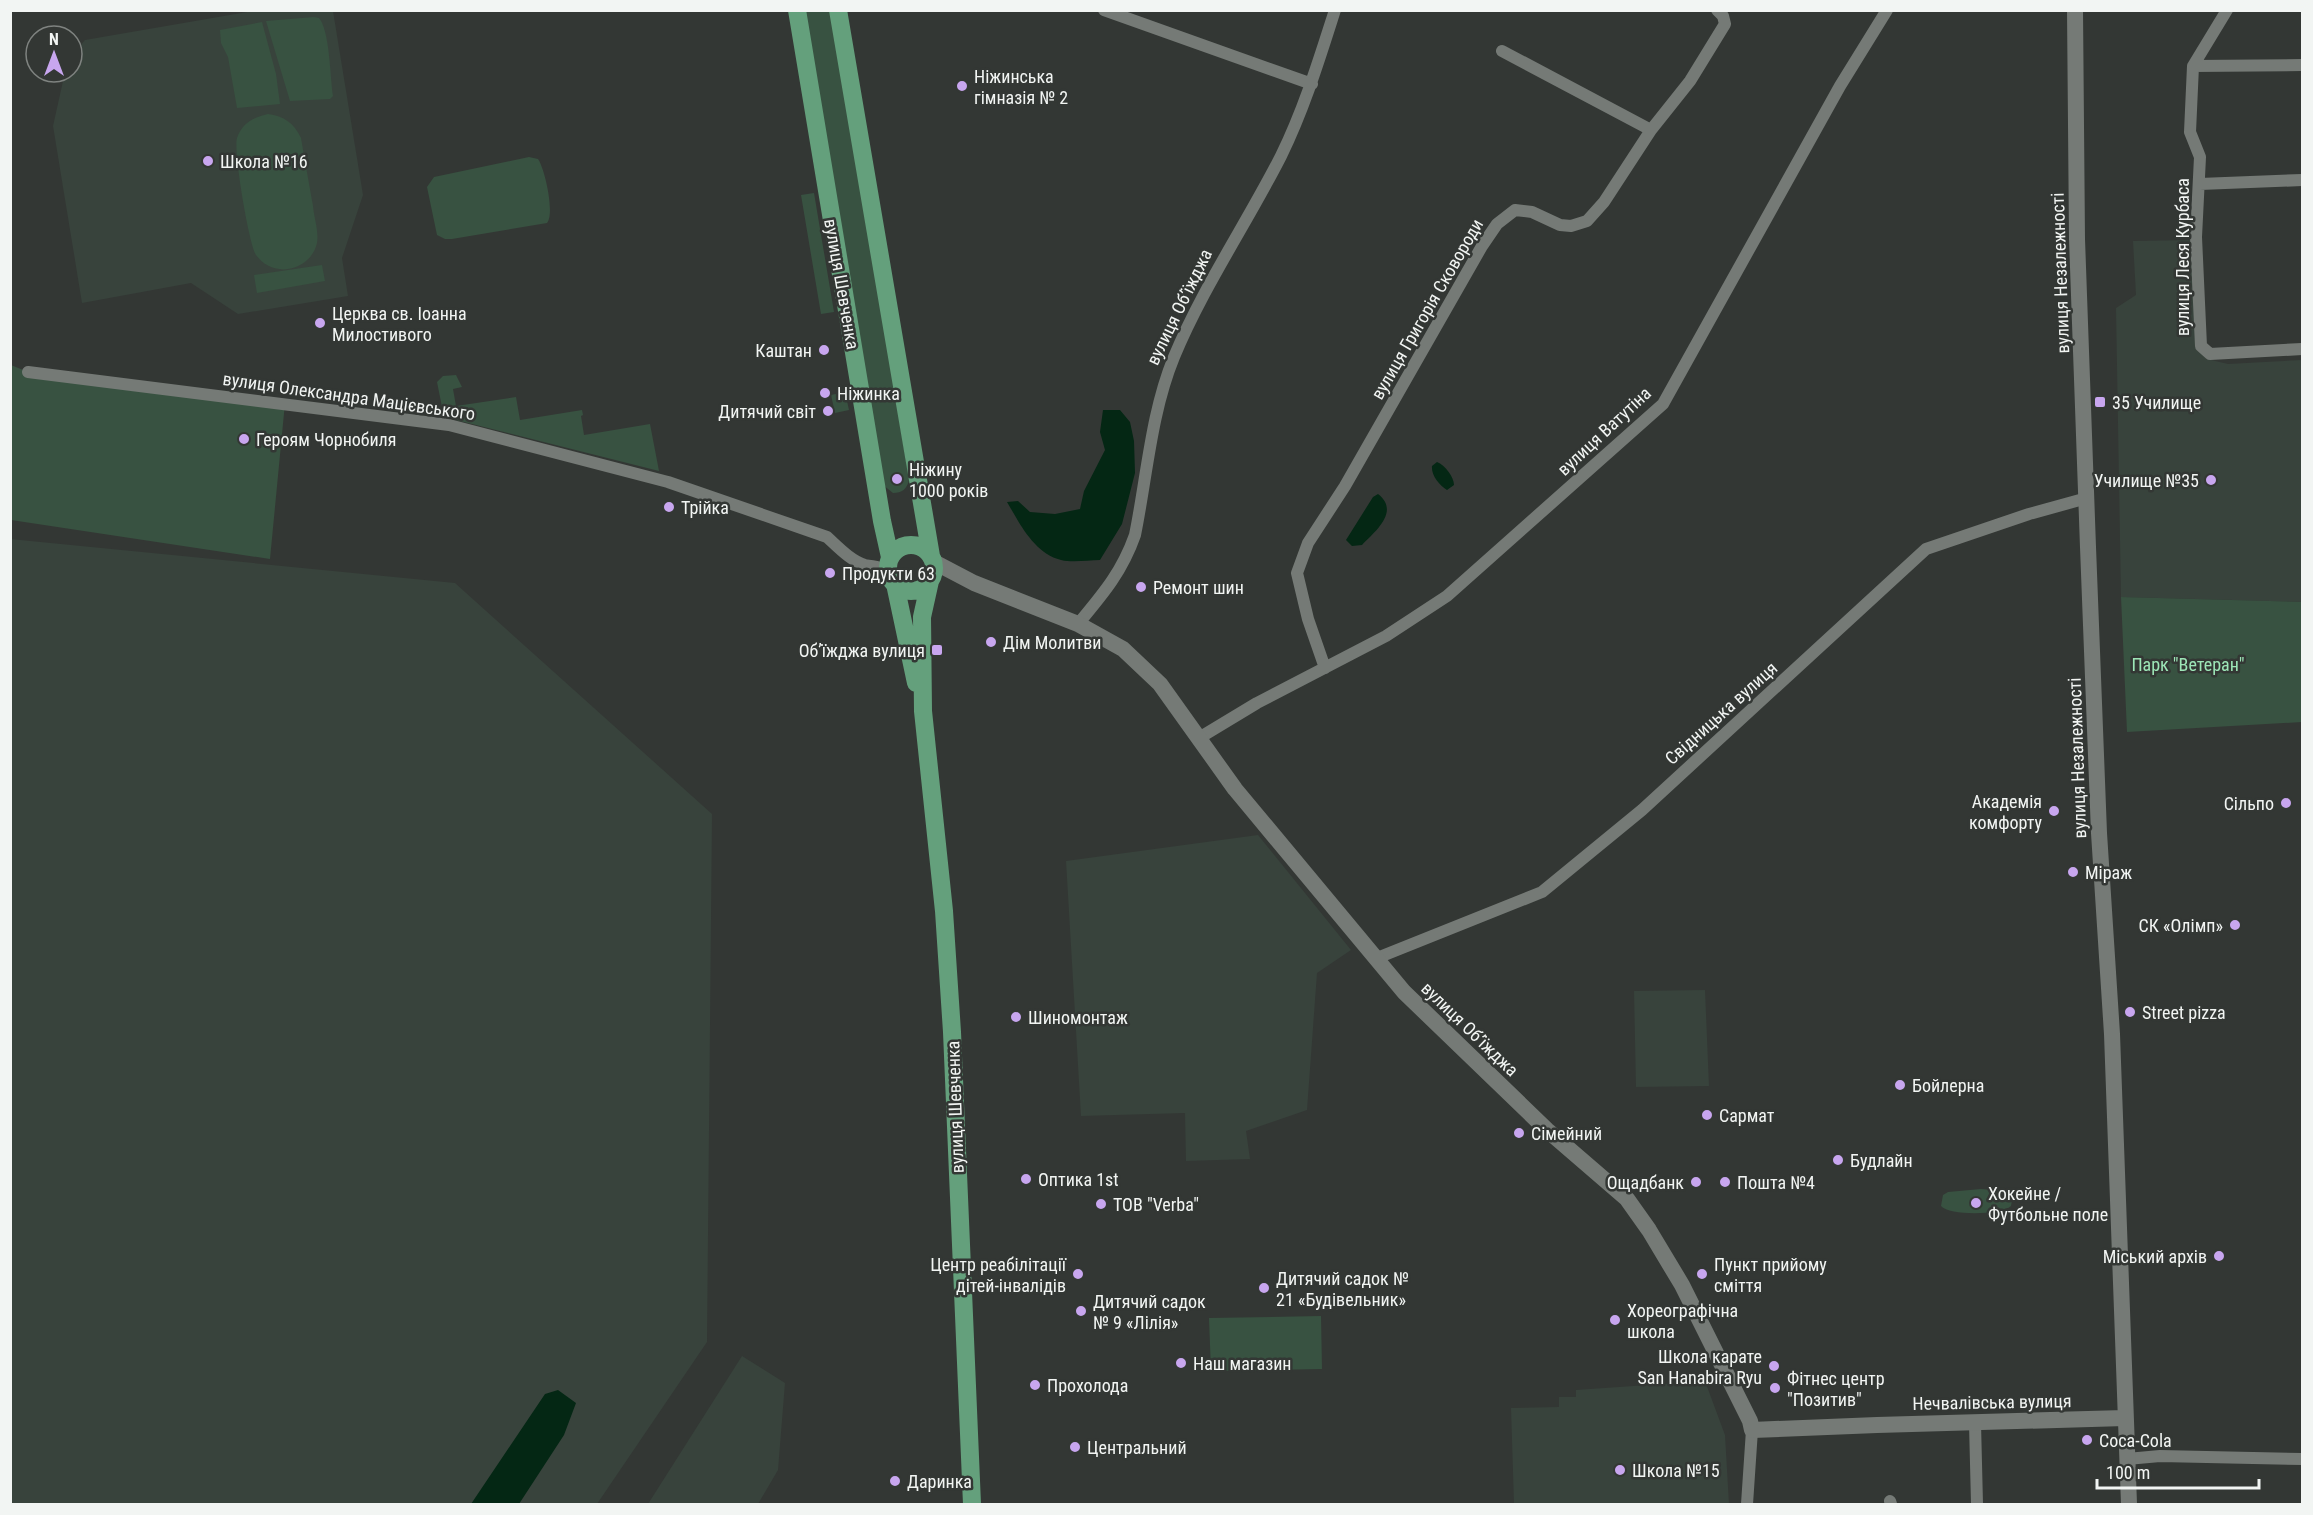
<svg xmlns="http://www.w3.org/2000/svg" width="2313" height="1515" font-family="'Roboto Condensed',sans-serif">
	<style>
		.built { fill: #38433c }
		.green { fill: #385241 }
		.water { fill: #042714 }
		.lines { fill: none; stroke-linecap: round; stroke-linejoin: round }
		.street { stroke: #757a76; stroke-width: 12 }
		.secondary { stroke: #757a76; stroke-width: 16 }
		.primary { stroke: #64a07c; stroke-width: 18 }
		.poi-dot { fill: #c8a6ef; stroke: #333734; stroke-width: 2 }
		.labels { text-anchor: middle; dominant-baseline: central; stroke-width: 5; stroke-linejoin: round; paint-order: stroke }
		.poi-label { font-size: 18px; fill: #f2f5f3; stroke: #333734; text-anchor: start }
		.street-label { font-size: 18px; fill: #f2f5f3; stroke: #333734 }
		.park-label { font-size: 18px; fill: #9de6b7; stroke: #333734 }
	</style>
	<rect width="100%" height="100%" fill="#333734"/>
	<path class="built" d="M 253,11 L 333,11 L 363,195 L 342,258 L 348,296 L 238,314 L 191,283 L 82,303 L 53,126 L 65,72 L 72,72 L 72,55 L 85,40 Z
		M 2194,240 L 2198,347 L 2207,359 L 2228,364 L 2302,360 L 2302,602 L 2121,597 L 2116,308 L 2136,295 L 2133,241 Z
		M 10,539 L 455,583 L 712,814 L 707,1342 L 597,1504 L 11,1504 Z
		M 1258,835 L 1351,950 L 1317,973 L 1307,1110 L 1246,1131 L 1250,1159 L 1186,1161 L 1185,1113 L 1081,1116 L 1066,861 Z
		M 1705,990 L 1709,1086 L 1636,1087 L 1634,991 Z
		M 742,1356 L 785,1383 L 778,1470 L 758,1504 L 648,1504 Z
		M 1705,1381 L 1725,1435 L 1729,1504 L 1514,1504 L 1511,1408 L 1559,1407 L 1559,1397 L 1576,1397 L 1576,1390 Z"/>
	<path class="green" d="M 805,11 L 833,11 L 909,480 C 907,489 902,493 893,493 L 883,485 Z
		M 314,17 L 319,18 C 330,31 330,77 333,96 L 330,99 L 290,101 L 266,21 Z
		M 262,22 L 276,74 L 280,104 L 237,108 L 228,57 L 221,43 L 220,30 Z
		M 268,114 C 284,116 294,123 301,138 C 305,161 309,184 313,206 C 314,218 319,231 317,243 C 314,257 302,267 288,269 C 276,271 263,265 256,255 C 249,244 233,150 237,138 C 242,123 254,117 268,114 Z
		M 529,157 L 538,159 C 545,169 555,214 547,223 L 452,239 L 445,239 L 437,235 L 427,187 L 434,177 Z
		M 814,193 L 834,312 L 821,314 L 801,195 Z
		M 322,265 L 325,281 L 257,293 L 254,275 Z
		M 11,365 L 28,372 L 285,403 L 270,559 L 11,520 Z
		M 456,375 L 462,387 L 453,389 L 456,406 L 516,397 L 520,420 L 582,410 L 583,415 L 581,416 L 584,435 L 650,424 L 659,471 L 444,417 L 437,382 L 443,376 Z
		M 845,392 L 849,410 L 835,413 L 831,395 Z
		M 2121,597 L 2302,602 L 2302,722 L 2127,732 Z
		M 1981,1189 L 2005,1191 L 2012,1200 L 2011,1206 C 2001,1215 1950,1216 1941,1206 L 1943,1195 L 1948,1192 Z
		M 1321,1316 L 1322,1369 L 1211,1371 L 1209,1318 Z"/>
	<path class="water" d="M 1103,410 L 1120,410 L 1130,422 L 1134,441 L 1135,473 L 1122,524 L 1100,560 C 1088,560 1073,563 1061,560 C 1034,553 1020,524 1007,502 L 1018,501 L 1030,512 L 1055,514 L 1080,509 L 1084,491 L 1105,450 L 1100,432 Z
		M 1437,462 C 1445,465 1454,477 1454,485 L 1447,490 C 1439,485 1431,475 1432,466 Z
		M 1378,494 C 1400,511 1376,531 1362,545 L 1352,546 L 1346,540 L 1373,497 Z
		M 558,1390 L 576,1403 L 564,1435 L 519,1504 L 471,1504 L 545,1394 Z"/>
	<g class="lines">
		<path class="street" d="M 1104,10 L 1312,84
			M 1502,51 L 1651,130
			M 2193,66 L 2190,132 L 2200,157 L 2196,237 L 2201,346 L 2210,354 L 2302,349
			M 2193,66 L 2302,65
			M 2193,66 L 2227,10
			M 2200,184 L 2302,180
			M 28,372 L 449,425 L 668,482 L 827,537 C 838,547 851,561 865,565 C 874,567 880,566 888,571
			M 1078,624 C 1103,594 1122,572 1135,535 C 1147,476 1151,413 1174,357 C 1203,287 1247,223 1281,156 C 1304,109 1319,60 1335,10
			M 1325,668 L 1308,619 L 1297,573 L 1308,543 L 1345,486 L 1482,246 L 1497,224 L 1515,210 L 1532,212 L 1560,225 L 1571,226 L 1587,221 L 1604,202 L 1651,130 L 1690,81 L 1725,24 L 1723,16 L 1717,10
			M 1199,738 L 1257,703 L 1386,636 L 1447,596 L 1663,404 L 1840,86 L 1887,10
			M 1377,958 L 1542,892 L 1642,810 L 1926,549 L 2029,514 L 2087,498
			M 1975,1423 L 1977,1504
			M 2127,1459 L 2160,1456 L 2302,1459
			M 1890,1501 L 1891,1504
			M 1747,1504 L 1752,1430"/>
		<path class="secondary" d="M 2075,10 L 2077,239 L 2088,547 L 2099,833 L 2112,1034 L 2129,1504
			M 934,562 L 974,583 L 1078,624 L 1123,649 L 1160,684 L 1235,789 L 1404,992 L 1547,1130 L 1627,1199 L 1649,1230 L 1682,1285 L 1750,1421 L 1752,1430 L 1877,1425 L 2125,1418"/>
		<path class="primary" d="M 797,10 L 882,521 L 890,557
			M 838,10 L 931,556
			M888 568a23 23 0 1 1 46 0a23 23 0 1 1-46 0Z
			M 930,581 L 922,617 L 923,711 L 944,911 L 952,1032 L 972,1504
			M 895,584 L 916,683"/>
	</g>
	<g class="poi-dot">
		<circle cx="962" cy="86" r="6"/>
		<circle cx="208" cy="161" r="6"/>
		<circle cx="320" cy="323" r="6"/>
		<circle cx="824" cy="350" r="6"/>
		<circle cx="825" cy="393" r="6"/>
		<rect x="2094" y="396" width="12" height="12" rx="3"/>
		<circle cx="828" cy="411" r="6"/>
		<circle cx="244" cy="439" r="6"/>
		<circle cx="897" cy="479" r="6"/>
		<circle cx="2211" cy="480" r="6"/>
		<circle cx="669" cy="507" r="6"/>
		<circle cx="830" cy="573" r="6"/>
		<circle cx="1141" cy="587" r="6"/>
		<circle cx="991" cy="642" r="6"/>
		<rect x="931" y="644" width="12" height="12" rx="3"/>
		<circle cx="2286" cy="803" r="6"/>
		<circle cx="2054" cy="811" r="6"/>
		<circle cx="2073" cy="872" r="6"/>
		<circle cx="2235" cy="925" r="6"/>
		<circle cx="2130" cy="1012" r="6"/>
		<circle cx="1016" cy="1017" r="6"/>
		<circle cx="1900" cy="1085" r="6"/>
		<circle cx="1707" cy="1115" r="6"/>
		<circle cx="1519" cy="1133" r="6"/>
		<circle cx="1838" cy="1160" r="6"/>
		<circle cx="1026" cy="1179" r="6"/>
		<circle cx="1696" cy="1182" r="6"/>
		<circle cx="1725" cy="1182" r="6"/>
		<circle cx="1976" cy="1203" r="6"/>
		<circle cx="1101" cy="1204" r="6"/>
		<circle cx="2219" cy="1256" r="6"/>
		<circle cx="1078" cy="1274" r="6"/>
		<circle cx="1702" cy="1274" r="6"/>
		<circle cx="1264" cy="1288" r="6"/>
		<circle cx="1081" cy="1311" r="6"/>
		<circle cx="1615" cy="1320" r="6"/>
		<circle cx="1181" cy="1363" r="6"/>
		<circle cx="1774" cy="1366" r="6"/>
		<circle cx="1035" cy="1385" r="6"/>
		<circle cx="1775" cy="1388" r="6"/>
		<circle cx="2087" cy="1440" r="6"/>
		<circle cx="1075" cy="1447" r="6"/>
		<circle cx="1620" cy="1470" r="6"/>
		<circle cx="895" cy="1481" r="6"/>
	</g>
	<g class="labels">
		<g class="poi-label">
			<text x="974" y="76">Ніжинська<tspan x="974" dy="21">гімназія № 2</tspan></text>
			<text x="220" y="161">Школа №16</text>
			<text x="332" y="313">Церква св. Іоанна<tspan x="332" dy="21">Милостивого</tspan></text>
			<text x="812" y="350" text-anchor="end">Каштан</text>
			<text x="837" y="393">Ніжинка</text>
			<text x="2112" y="402">35 Училище</text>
			<text x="816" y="411" text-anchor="end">Дитячий світ</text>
			<text x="256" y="439">Героям Чорнобиля</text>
			<text x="909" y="469">Ніжину<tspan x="909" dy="21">1000 років</tspan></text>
			<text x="2199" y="480" text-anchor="end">Училище №35</text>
			<text x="681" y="507">Трійка</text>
			<text x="842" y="573">Продукти 63</text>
			<text x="1153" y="587">Ремонт шин</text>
			<text x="1003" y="642">Дім Молитви</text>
			<text x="925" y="650" text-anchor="end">Об’їжджа вулиця</text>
			<text x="2042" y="801" text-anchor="end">Академія<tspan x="2042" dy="21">комфорту</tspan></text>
			<text x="2274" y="803" text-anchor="end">Сільпо</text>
			<text x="2085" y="872">Міраж</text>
			<text x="2223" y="925" text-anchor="end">СК «Олімп»</text>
			<text x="2142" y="1012">Street pizza</text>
			<text x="1028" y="1017">Шиномонтаж</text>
			<text x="1912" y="1085">Бойлерна</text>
			<text x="1719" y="1115">Сармат</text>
			<text x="1531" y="1133">Сімейний</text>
			<text x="1850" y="1160">Будлайн</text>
			<text x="1038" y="1179">Оптика 1st</text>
			<text x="1684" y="1182" text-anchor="end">Ощадбанк</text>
			<text x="1737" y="1182">Пошта №4</text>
			<text x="1988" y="1193">Хокейне /<tspan x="1988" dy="21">Футбольне поле</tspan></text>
			<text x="1113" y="1204">ТОВ "Verba"</text>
			<text x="2207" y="1256" text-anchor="end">Міський архів</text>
			<text x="1066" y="1264" text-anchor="end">Центр реабілітації<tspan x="1066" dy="21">дітей-інвалідів</tspan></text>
			<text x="1714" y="1264">Пункт прийому<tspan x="1714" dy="21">сміття</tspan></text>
			<text x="1276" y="1278">Дитячий садок №<tspan x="1276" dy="21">21 «Будівельник»</tspan></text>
			<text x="1093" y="1301">Дитячий садок<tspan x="1093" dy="21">№ 9 «Лілія»</tspan></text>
			<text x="1627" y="1310">Хореографічна<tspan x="1627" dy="21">школа</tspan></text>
			<text x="1762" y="1356" text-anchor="end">Школа карате<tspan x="1762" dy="21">San Hanabira Ryu</tspan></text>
			<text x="1193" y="1363">Наш магазин</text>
			<text x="1787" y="1378">Фітнес центр<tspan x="1787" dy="21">"Позитив"</tspan></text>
			<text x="1047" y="1385">Прохолода</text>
			<text x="2099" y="1440">Coca-Cola</text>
			<text x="1087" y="1447">Центральний</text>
			<text x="1632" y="1470">Школа №15</text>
			<text x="907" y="1481">Даринка</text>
		</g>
		<g class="street-label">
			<text transform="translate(2182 257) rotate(-90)">вулиця Леся Курбаса</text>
			<text transform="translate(2060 273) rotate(-92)">вулиця Незалежності</text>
			<text transform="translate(842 284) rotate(80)">вулиця Шевченка</text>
			<text transform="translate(1179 307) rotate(-64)">вулиця Обʼїжджа</text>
			<text transform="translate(1427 309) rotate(-60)">вулиця Григорія Сковороди</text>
			<text transform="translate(349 396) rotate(8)">вулиця Олександра Мацієвського</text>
			<text transform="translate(1604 431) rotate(-43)">вулиця Ватутіна</text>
			<text transform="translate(1721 713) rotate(-42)">Свідницька вулиця</text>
			<text transform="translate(2077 758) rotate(-92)">вулиця Незалежності</text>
			<text transform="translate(1470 1029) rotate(44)">вулиця Обʼїжджа</text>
			<text transform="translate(955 1107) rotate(-92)">вулиця Шевченка</text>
			<text transform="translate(1992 1402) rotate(-1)">Нечвалівська вулиця</text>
		</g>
		<g class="park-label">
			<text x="2188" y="664">Парк "Ветеран"</text>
		</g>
	</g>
	<rect width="2313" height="1515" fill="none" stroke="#f2f5f3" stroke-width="24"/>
	<g transform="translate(54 54)"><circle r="28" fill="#333734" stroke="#7f8380" stroke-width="1.5"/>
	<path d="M0-4.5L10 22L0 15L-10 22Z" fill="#c8a6ef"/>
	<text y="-9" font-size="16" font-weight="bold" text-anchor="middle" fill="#f2f5f3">N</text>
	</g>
	<path d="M2097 1479v9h162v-9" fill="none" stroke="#f2f5f3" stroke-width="3"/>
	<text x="2106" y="1479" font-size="18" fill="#f2f5f3" stroke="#333734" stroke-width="4.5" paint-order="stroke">100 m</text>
</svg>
